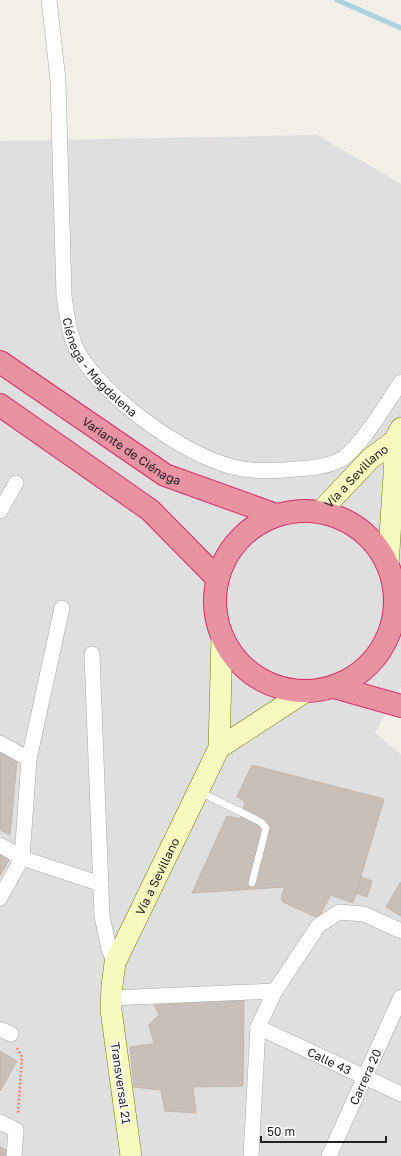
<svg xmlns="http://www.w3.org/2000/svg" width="401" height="1156" font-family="'Golos Text',sans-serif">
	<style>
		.residential { fill: #e0dfdf }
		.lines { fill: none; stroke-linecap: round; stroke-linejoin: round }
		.stream { stroke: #aad3df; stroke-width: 5 }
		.building { fill: #c7bfb8; stroke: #c4b6ab }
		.lane-casing { stroke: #a9a9a9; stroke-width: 8 }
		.street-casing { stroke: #a9a9a9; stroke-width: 16 }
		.secondary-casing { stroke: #707d05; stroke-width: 22 }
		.highway-casing { stroke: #dc2a67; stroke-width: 24 }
		.path { stroke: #fa8072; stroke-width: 2.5; stroke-dasharray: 2 2; stroke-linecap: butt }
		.lane { stroke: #fff; stroke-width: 7 }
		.street { stroke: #fff; stroke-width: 15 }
		.secondary { stroke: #f7fabf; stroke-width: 21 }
		.highway { stroke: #e892a2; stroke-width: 22 }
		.labels { text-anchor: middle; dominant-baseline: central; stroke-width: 3; stroke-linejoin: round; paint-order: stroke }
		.street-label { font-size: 12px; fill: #222; stroke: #fff }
	</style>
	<rect width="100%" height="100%" fill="#f2efe9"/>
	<path class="residential" d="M 317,135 L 401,184 L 401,687 L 375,733 L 401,755 L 401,1156 L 0,1156 L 0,141 Z"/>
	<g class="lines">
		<path class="stream" d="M 337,0 L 401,28"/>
	</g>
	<path class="building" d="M 0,751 L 17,761 L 10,835 L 0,830 Z
		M 252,765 L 384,799 L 353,903 L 331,895 L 318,918 L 283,902 L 281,897 L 285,887 L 192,893 L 227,816 L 240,819 L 245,802 L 237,797 Z
		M 0,854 L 9,860 L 0,876 Z
		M 361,877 L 372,881 L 367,897 L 356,893 Z
		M 400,883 L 401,883 L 401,916 L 386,907 Z
		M 244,994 L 243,1086 L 193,1087 L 196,1113 L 165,1111 L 161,1090 L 134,1087 L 130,1047 L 154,1044 L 149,1025 L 159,1015 L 154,1005 L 163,1000 Z
		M 0,1051 L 17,1061 L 0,1091 Z
		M 0,1147 L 12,1154 L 10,1156 L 0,1156 Z"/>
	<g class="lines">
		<defs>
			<path id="lane" d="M 200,792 L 255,819 L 262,823 L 266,828 L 252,883"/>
			<g id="street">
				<path id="s1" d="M 49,0 L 58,80 L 64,296 C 67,315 69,335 78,352 C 105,398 181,453 233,467 C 252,472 276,471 296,469 C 311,468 326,467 340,460 C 359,450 388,401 401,382"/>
				<path d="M 0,511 L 16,483"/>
				<path d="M 92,654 L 102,916 L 109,949 L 115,963"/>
				<path d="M 0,743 L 29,759"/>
				<path d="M 0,845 L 22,858 L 101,884"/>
				<path d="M 0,898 L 22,858 L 29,759 L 62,608"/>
				<path d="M 112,998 L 275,991"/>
				<path id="s2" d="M 258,1027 L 401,1094"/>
				<path d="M 0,1029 L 11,1034"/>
				<path d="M 0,1122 L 16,1130 L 14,1156"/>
				<path d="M 251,1156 L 258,1027 L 275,991 L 318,926 L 339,912 L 364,914 L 401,931"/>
				<path id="s3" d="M 329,1156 L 401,997"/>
			</g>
			<g id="secondary">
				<path id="s4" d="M 320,512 L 370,459 L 394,441"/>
				<path d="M 388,565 L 394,476 L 394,441 L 401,428"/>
				<path d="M 219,748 L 305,692"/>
				<path id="s5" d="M 131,1156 L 111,1010 L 112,986 L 115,963 L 219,748 L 222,637"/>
			</g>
			<g id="highway">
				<path id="s6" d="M 0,362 L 165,475 L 276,515"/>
				<path d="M 0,405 L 150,510 L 217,578"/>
				<circle cx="305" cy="601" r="90"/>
				<path d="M 334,687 L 401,706"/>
			</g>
		</defs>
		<use href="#lane" class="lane-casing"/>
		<use href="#street" class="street-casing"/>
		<use href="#secondary" class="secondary-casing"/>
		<use href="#highway" class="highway-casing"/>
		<path class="path" d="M 17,1048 L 22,1057 L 18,1113"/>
		<use href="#lane" class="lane"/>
		<use href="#street" class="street"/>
		<use href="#secondary" class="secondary"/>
		<use href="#highway" class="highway"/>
	</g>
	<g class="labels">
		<g class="street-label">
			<text stroke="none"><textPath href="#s1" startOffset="379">Ciénega - Magdalena</textPath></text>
			<text stroke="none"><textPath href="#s6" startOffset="159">Variante de Ciénaga</textPath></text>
			<text stroke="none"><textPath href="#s4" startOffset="51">Vía a Sevillano</textPath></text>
			<text stroke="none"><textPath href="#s5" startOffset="291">Vía a Sevillano</textPath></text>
			<text stroke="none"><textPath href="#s2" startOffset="79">Calle 43</textPath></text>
			<text stroke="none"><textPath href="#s3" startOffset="87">Carrera 20</textPath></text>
			<text transform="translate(121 1083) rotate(82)">Transversal 21</text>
		</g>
	</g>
	<path d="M261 1136v6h125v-6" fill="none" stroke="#222222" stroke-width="2"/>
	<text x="267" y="1136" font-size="12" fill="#222222" stroke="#ffffff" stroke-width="3" paint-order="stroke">50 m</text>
</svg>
